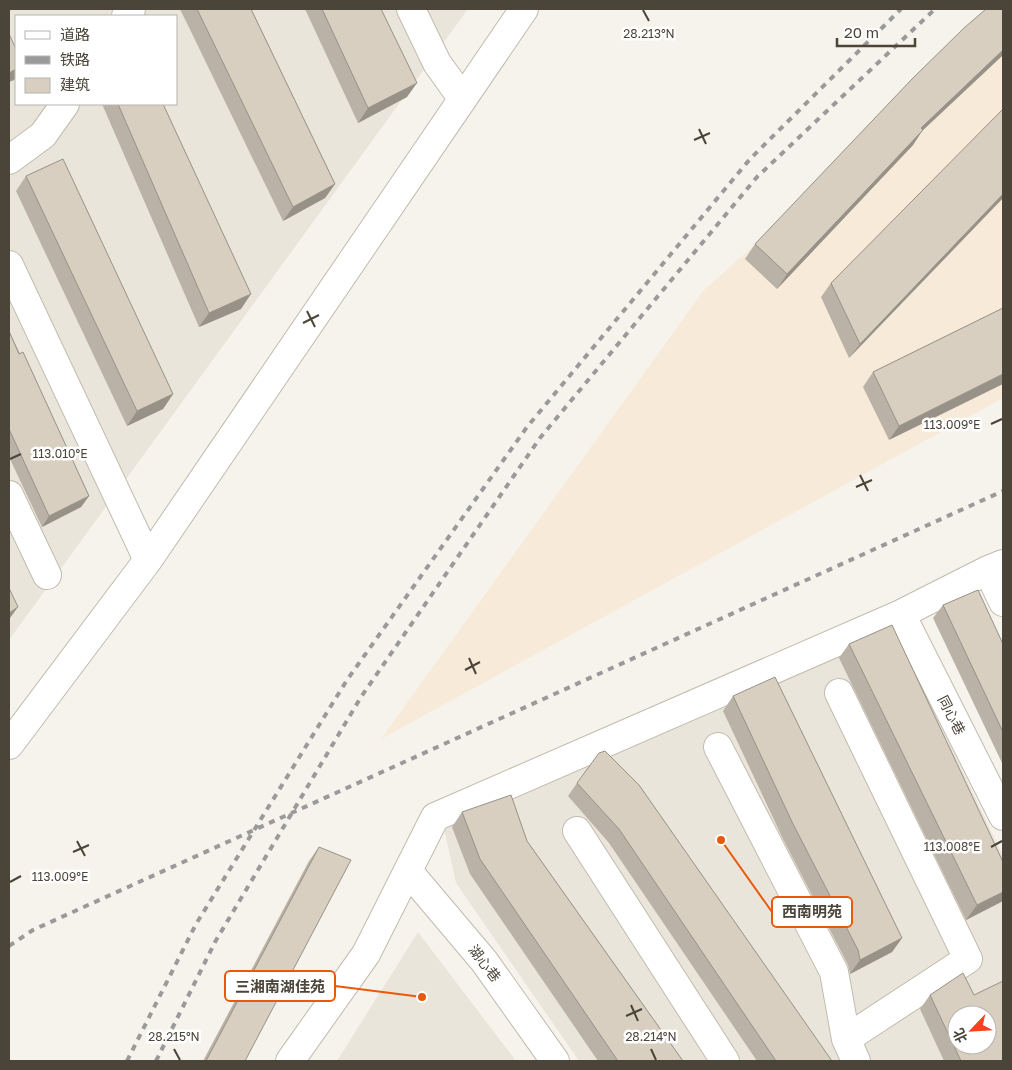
<svg xmlns="http://www.w3.org/2000/svg" width="1012" height="1070" font-family="'Golos Text','Noto Sans SC',sans-serif">
	<style>
		.residential { fill: #eae5da; fill-rule: evenodd }
		.commercial { fill: #f7ead8 }
		.lines { fill: none; stroke-linecap: round; stroke-linejoin: round }
		.street-casing { stroke: #c2bbae; stroke-width: 30 }
		.street { stroke: #fff; stroke-width: 28 }
		.rail { stroke: #9a9a9a; stroke-width: 4; stroke-dasharray: 6 6; stroke-linecap: butt }
		.wall { fill: #bab2a6 }
		.shaded-wall { fill: #979187 }
		.building { fill: #d8cfc1; stroke: #979187; fill-rule: evenodd }
		.ticks { fill: none; stroke: #4b4439; stroke-width: 2 }
		.labels { text-anchor: middle; dominant-baseline: central; stroke-width: 5; stroke-linejoin: round; paint-order: stroke }
		.street-label { font-size: 14px; fill: #4b4439; stroke: #fff }
		.ticks-label { font-size: 12px; text-anchor: middle; fill: #4b4439; stroke: #fff; stroke-width: 5; stroke-linejoin: round; paint-order: stroke }
		.leader { fill: none; stroke: #e8590c; stroke-width: 2 }
		.callout-dot { fill: #e8590c; stroke: #fff; stroke-width: 2 }
		.callout { fill: #fff; stroke: #e8590c; stroke-width: 2 }
		.callout-label { font-size: 15px; text-anchor: middle; font-weight: bold; fill: #4b4439 }
	</style>
	<rect width="100%" height="100%" fill="#f6f3ec"/>
	<path class="residential" d="M 9,9 L 468,9 L 9,640 ZM 16,16 L 176,16 L 176,104 L 16,104 Z
		M 895,628 L 1003,856 L 1003,1061 L 579,1061 L 456,883 L 443,824 ZM 957,1015 L 987,1015 L 987,1045 L 957,1045 Z
		M 418,932 L 516,1061 L 337,1061 Z"/>
	<path class="commercial" d="M 1003,23 L 1003,398 L 381,739 L 704,290 Z"/>
	<g class="lines">
		<defs>
			<path id="street" d="M 411,9 L 437,63 L 462,98
				M 126,16 L 131,9
				M 9,160 L 43,135 L 65,104
				M 9,265 L 148,560
				M 9,495 L 47,575
				M 988,570 L 1003,602
				M 901,614 L 1003,816
				M 839,693 L 968,959 L 846,1039
				M 9,745 L 148,560 L 524,9
				M 718,747 L 834,972 L 846,1039 L 856,1061
				M 577,831 L 725,1061
				M 408,871 L 484,961 L 555,1061
				M 290,1061 L 366,954 L 435,817 L 901,614 L 988,570 L 1003,564"/>
		</defs>
		<use href="#street" class="street-casing"/>
		<use href="#street" class="street"/>
		<path class="rail" d="M 9,946 L 33,930 L 1003,491
			M 127,1061 L 196,924 L 347,680 L 527,427 L 750,159 L 901,9
			M 156,1061 L 215,942 L 361,697 L 540,438 L 757,177 L 935,9"/>
	</g>
	<path class="wall" d="M 180,9 L 251,9 L 335,184 L 325,198 L 283,221 Z
		M 305,9 L 381,9 L 407,97 L 358,123 Z
		M 1003,9 L 1003,55 L 922,131 L 913,145 L 777,289 L 745,259 L 755,244 Z
		M 102,104 L 163,104 L 241,309 L 199,327 Z
		M 26,176 L 173,394 L 163,409 L 127,426 L 16,191 Z
		M 1003,198 L 849,358 L 821,297 L 831,283 Z
		M 1003,308 L 889,440 L 863,387 L 873,372 Z
		M 9,331 L 89,496 L 81,507 L 42,527 L 9,457 Z
		M 943,605 L 1003,644 L 1003,765 L 933,618 Z
		M 849,644 L 1003,901 L 966,920 L 839,658 Z
		M 733,696 L 902,938 L 892,952 L 850,974 L 848,965 L 783,839 L 723,711 Z
		M 577,783 L 832,1061 L 757,1061 L 609,843 L 568,796 Z
		M 462,812 L 527,841 L 683,1061 L 598,1061 L 470,874 L 452,827 Z
		M 319,847 L 245,1061 L 203,1061 L 309,861 Z
		M 930,995 L 974,995 L 1003,1061 L 944,1061 L 920,1009 Z"/>
	<path class="shaded-wall" d="M 1003,50 L 1003,55 L 922,131 L 913,145 L 777,289 L 787,274 L 921,128 Z
		M 16,69 L 16,77 L 14,80 L 9,82 L 9,73 Z
		M 417,83 L 407,97 L 358,123 L 368,108 Z
		M 335,184 L 325,198 L 283,221 L 293,207 Z
		M 1003,194 L 1003,198 L 849,358 L 860,344 Z
		M 251,294 L 241,309 L 199,327 L 209,313 Z
		M 1003,374 L 1003,384 L 889,440 L 899,426 Z
		M 173,394 L 163,409 L 127,426 L 137,411 Z
		M 89,496 L 81,507 L 42,527 L 49,516 Z
		M 18,607 L 10,618 L 9,619 L 9,613 Z
		M 1003,892 L 1003,901 L 966,920 L 977,905 Z
		M 902,938 L 892,952 L 850,974 L 860,960 Z"/>
	<path class="building" d="M 197,9 L 251,9 L 335,184 L 293,207 Z
		M 322,9 L 381,9 L 417,83 L 368,108 Z
		M 986,9 L 1003,9 L 1003,50 L 921,128 L 923,130 L 787,274 L 755,244 L 912,79 L 964,28 Z
		M 9,34 L 16,49 L 16,69 L 9,73 Z
		M 118,104 L 163,104 L 251,294 L 209,313 Z
		M 1003,109 L 1003,194 L 860,344 L 831,283 Z
		M 63,159 L 173,394 L 137,411 L 26,176 Z
		M 1003,308 L 1003,374 L 899,426 L 873,372 Z
		M 9,331 L 19,354 L 23,352 L 89,496 L 49,516 L 9,429 Z
		M 9,588 L 18,607 L 9,613 Z
		M 978,590 L 1003,644 L 1003,732 L 943,605 Z
		M 892,625 L 1003,862 L 1003,892 L 977,905 L 849,644 Z
		M 775,677 L 902,938 L 860,960 L 858,950 L 793,824 L 733,696 Z
		M 605,751 L 639,785 L 832,1061 L 776,1061 L 619,829 L 577,783 L 599,753 Z
		M 511,795 L 527,841 L 683,1061 L 618,1061 L 480,859 L 462,812 Z
		M 319,847 L 351,860 L 245,1061 L 206,1061 Z
		M 963,973 L 974,995 L 1003,981 L 1003,1061 L 961,1061 L 930,995 ZM 957,1015 L 987,1015 L 987,1045 L 957,1045 Z"/>
	<path class="ticks" d="M 643,10 L 649,21M 699,129 L 706,144M 694,140 L 710,133M 307,311 L 315,327M 303,323 L 319,315M 991,424 L 1002,419M 10,459 L 21,454M 860,475 L 868,491M 856,487 L 872,480M 469,658 L 476,674M 465,670 L 480,662M 77,841 L 85,856M 991,847 L 1002,841M 73,852 L 89,845M 10,882 L 21,876M 631,1005 L 638,1021M 626,1016 L 642,1009M 174,1049 L 180,1060M 651,1049 L 656,1060"/>
	<g class="labels">
		<g class="street-label">
			<text transform="translate(952 715) rotate(63)">同心巷</text>
			<text transform="translate(485 963) rotate(52)">湖心巷</text>
		</g>
	</g>
	<g class="ticks-label">
		<text x="649" y="38">28.213°N</text>
		<text x="952" y="429">113.009°E</text>
		<text x="60" y="458">113.010°E</text>
		<text x="952" y="851">113.008°E</text>
		<text x="60" y="881">113.009°E</text>
		<text x="174" y="1041">28.215°N</text>
		<text x="651" y="1041">28.214°N</text>
	</g>
	<path class="leader" d="M721 840L772 912M422 997L335 986"/>
	<g class="callout-dot">
		<circle cx="721" cy="840" r="5"/>
		<circle cx="422" cy="997" r="5"/>
	</g>
	<g class="callout">
		<rect x="772" y="897" width="80" height="30" rx="5"/>
		<rect x="225" y="971" width="110" height="30" rx="5"/>
	</g>
	<g class="callout-label">
		<text x="812" y="917">西南明苑</text>
		<text x="280" y="992">三湘南湖佳苑</text>
	</g>
	<rect width="1012" height="1070" fill="none" stroke="#4b4439" stroke-width="20"/>
	<rect x="15" y="15" width="162" height="90" fill="#ffffff" stroke="#b7b4b0"/>
	<rect x="25" y="31" width="25" height="8" fill="#ffffff" stroke="#b7b4b0"/>
	<text x="60" y="40" font-size="15" fill="#4b4439">道路</text>
	<rect x="25" y="56" width="25" height="8" fill="#9a9a9a" stroke="#b7b4b0"/>
	<text x="60" y="65" font-size="15" fill="#4b4439">铁路</text>
	<rect x="25" y="78" width="25" height="15" fill="#d8cfc1" stroke="#b7b4b0"/>
	<text x="60" y="90" font-size="15" fill="#4b4439">建筑</text>
	<g transform="translate(972 1030) rotate(245)"><circle r="24" fill="#ffffff" stroke="#b7b4b0"/>
	<path d="M0-4L9 19L0 12L-9 19Z" fill="#fc3f1d"/>
	<text y="-8" font-size="14" font-weight="bold" text-anchor="middle" fill="#4b4439">北</text>
	</g>
	<path d="M837 38v8h78v-8" fill="none" stroke="#4b4439" stroke-width="2.5"/>
	<text x="844" y="38" font-size="15" fill="#4b4439" stroke="#ffffff" stroke-width="4" paint-order="stroke">20 m</text>
</svg>
